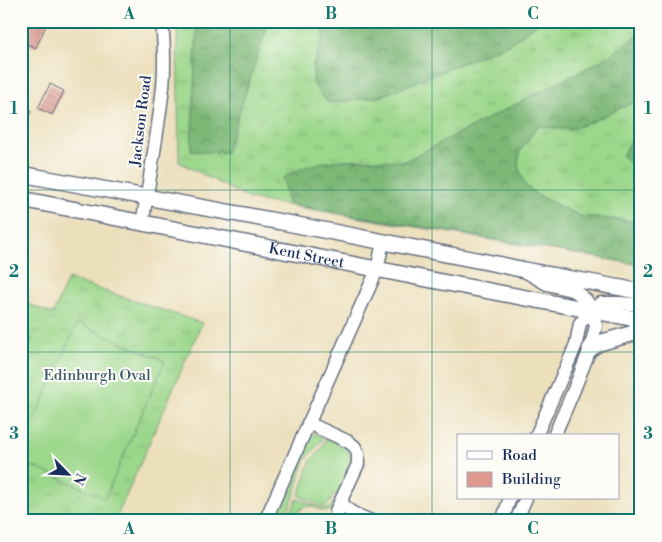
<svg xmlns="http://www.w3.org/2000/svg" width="662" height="542" font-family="'Libre Bodoni',serif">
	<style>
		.grass { fill: url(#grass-tufts); stroke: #5c8374 }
		.forest { fill: url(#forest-crowns); stroke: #4c746a }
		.garden { fill: #9cd78b; stroke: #5c8374 }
		.building { fill: url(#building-back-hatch) }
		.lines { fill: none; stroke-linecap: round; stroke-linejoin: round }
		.minor-casing { stroke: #646d7f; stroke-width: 15 }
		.major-casing { stroke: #646d7f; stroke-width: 18 }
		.minor { stroke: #fff; stroke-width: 12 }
		.major { stroke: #fff; stroke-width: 15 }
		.grid { fill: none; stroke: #0f766e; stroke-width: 1; stroke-opacity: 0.55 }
		.labels { text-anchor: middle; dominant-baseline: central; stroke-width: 4; stroke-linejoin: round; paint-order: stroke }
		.street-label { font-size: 15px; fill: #1b2f5e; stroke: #fdfcf7 }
		.park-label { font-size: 15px; fill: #3b5969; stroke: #fdfcf7 }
		.neatline { fill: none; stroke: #0f766e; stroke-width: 2 }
		.grid-label { font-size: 16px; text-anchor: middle; font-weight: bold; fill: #0f766e }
	</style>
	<defs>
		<pattern id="grass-tufts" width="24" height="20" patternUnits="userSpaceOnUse" patternTransform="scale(1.25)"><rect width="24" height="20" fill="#9cd78b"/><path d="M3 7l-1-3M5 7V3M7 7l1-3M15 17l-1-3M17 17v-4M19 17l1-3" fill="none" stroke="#86b97a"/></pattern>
		<pattern id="forest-crowns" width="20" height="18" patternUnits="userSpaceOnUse" patternTransform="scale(1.25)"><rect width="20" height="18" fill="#7db877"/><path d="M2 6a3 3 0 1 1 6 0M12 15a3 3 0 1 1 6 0" fill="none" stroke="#669665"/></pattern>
		<pattern id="building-back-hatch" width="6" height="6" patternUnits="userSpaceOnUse" patternTransform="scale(1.25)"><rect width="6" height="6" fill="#dd998f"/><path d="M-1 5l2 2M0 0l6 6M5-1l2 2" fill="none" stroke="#b27d78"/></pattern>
	</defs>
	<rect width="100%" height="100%" fill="#fdfcf7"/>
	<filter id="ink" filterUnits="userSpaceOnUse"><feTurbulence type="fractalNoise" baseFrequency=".02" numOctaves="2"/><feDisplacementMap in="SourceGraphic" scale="10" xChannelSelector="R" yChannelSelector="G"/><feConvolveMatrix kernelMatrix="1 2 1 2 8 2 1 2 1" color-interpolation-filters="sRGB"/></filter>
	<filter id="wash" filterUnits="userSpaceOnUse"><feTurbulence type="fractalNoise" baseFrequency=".0096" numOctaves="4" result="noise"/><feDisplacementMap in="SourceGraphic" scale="20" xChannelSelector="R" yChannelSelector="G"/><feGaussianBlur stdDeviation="1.12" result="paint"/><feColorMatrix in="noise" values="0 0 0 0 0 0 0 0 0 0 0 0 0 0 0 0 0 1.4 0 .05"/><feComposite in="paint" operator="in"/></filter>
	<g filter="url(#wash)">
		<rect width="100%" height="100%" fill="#ecdfbc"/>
		<path class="grass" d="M 177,21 L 641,21 L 641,265 L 250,199 L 179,162 Z
			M 68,279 L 202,323 L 115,521 L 21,521 L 21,301 L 53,314 Z"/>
		<path class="forest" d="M 197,21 L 269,21 L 226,153 L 191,151 Z
			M 324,21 L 541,21 L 509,44 L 379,97 L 328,103 L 313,83 L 313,65 L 323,40 Z
			M 641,33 L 641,99 L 591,122 L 569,130 L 538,126 L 520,151 L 518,165 L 522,178 L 526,186 L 537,195 L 580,216 L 641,222 L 641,265 L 288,204 L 283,178 C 319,154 364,160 405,161 L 606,58 Z
			M 638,132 L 641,132 L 641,170 L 622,156 L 627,146 Z"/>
		<path class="garden" d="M 77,323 L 165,361 L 105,498 L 21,461 L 21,450 Z
			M 21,334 L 32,338 L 21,362 Z
			M 314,434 L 321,435 L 323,438 C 318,446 307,456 304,464 C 295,487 297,501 279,521 L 272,521 L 310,437 Z
			M 326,439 L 330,439 L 337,442 L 337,444 L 339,445 L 340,443 C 350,450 353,457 350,468 L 347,469 L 346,471 L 348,471 L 337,495 L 334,494 L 329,504 L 327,506 L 323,506 L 299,496 L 310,462 L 321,449 Z
			M 297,499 L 326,509 L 331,507 L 335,499 L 337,500 C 335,503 333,508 331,510 C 321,517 309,494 295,516 L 292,514 L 289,521 L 284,521 L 289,515 Z"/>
		<g id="blocks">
			<path class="building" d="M 29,21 L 48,21 L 36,48 L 21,41 Z
				M 50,84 L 64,91 L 52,115 L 38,108 Z
				M 21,106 L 31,111 L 21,132 Z"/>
		</g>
	</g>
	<g filter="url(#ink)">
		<use href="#blocks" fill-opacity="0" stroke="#646d7f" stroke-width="1"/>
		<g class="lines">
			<defs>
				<path id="minor" d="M 142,224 C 150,178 158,132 163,87 C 165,65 164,43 162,21
					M 528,273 L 547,284 L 575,291 L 586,300 L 591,307 L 596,326 L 590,349 L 573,392 L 554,436
					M 308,423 L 349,442 L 355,447 L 358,454 L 358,464 L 336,511 L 337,517 L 341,521
					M 536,436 L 572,354 L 576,344 L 580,323 L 601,303 L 620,303 L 641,305
					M 342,501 C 346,513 360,516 371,521
					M 265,521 L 377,270 L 383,242
					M 502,521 L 510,498
					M 516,521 L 526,498"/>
				<g id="major">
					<path d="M 21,174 L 287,223 L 497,264 C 545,275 593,282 641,292"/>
					<path id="s1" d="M 21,199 L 442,282 L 641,320"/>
					<path d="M 590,349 L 599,343 L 641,331"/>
				</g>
			</defs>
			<use href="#minor" class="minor-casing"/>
			<use href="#major" class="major-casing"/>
			<use href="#minor" class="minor"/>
			<use href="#major" class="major"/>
		</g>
	</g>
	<path class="grid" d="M 230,21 L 230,521M 432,21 L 432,521M 21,190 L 641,190M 21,352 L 641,352"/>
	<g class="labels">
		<g class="street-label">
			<text transform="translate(141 121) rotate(-83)">Jackson Road</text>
			<text stroke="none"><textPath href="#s1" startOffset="291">Kent Street</textPath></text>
		</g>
		<g class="park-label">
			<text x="97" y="375">Edinburgh Oval</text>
		</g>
	</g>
	<rect width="662" height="542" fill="none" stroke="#fdfcf7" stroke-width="55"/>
	<rect x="457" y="434" width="162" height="65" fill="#fdfcf7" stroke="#a3aaba"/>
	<rect x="467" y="451" width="25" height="8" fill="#ffffff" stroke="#a3aaba"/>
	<text x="502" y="460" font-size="15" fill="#1b2f5e">Road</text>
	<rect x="467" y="472" width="25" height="15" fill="#dd998f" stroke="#a3aaba"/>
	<text x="502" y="484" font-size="15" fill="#1b2f5e">Building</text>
	<g transform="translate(68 474) rotate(114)" stroke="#fdfcf7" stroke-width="4" paint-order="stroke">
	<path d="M0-4L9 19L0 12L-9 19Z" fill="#1b2f5e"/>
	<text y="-8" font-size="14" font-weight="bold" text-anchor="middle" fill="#1b2f5e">N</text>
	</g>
	<rect x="28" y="28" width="606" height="486" class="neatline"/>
	<g class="grid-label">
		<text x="129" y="19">A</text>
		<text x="331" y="19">B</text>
		<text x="533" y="19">C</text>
		<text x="14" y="114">1</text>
		<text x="648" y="114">1</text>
		<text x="14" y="277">2</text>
		<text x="648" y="277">2</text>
		<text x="14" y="439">3</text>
		<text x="648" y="439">3</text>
		<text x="129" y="534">A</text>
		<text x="331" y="534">B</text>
		<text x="533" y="534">C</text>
	</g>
</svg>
